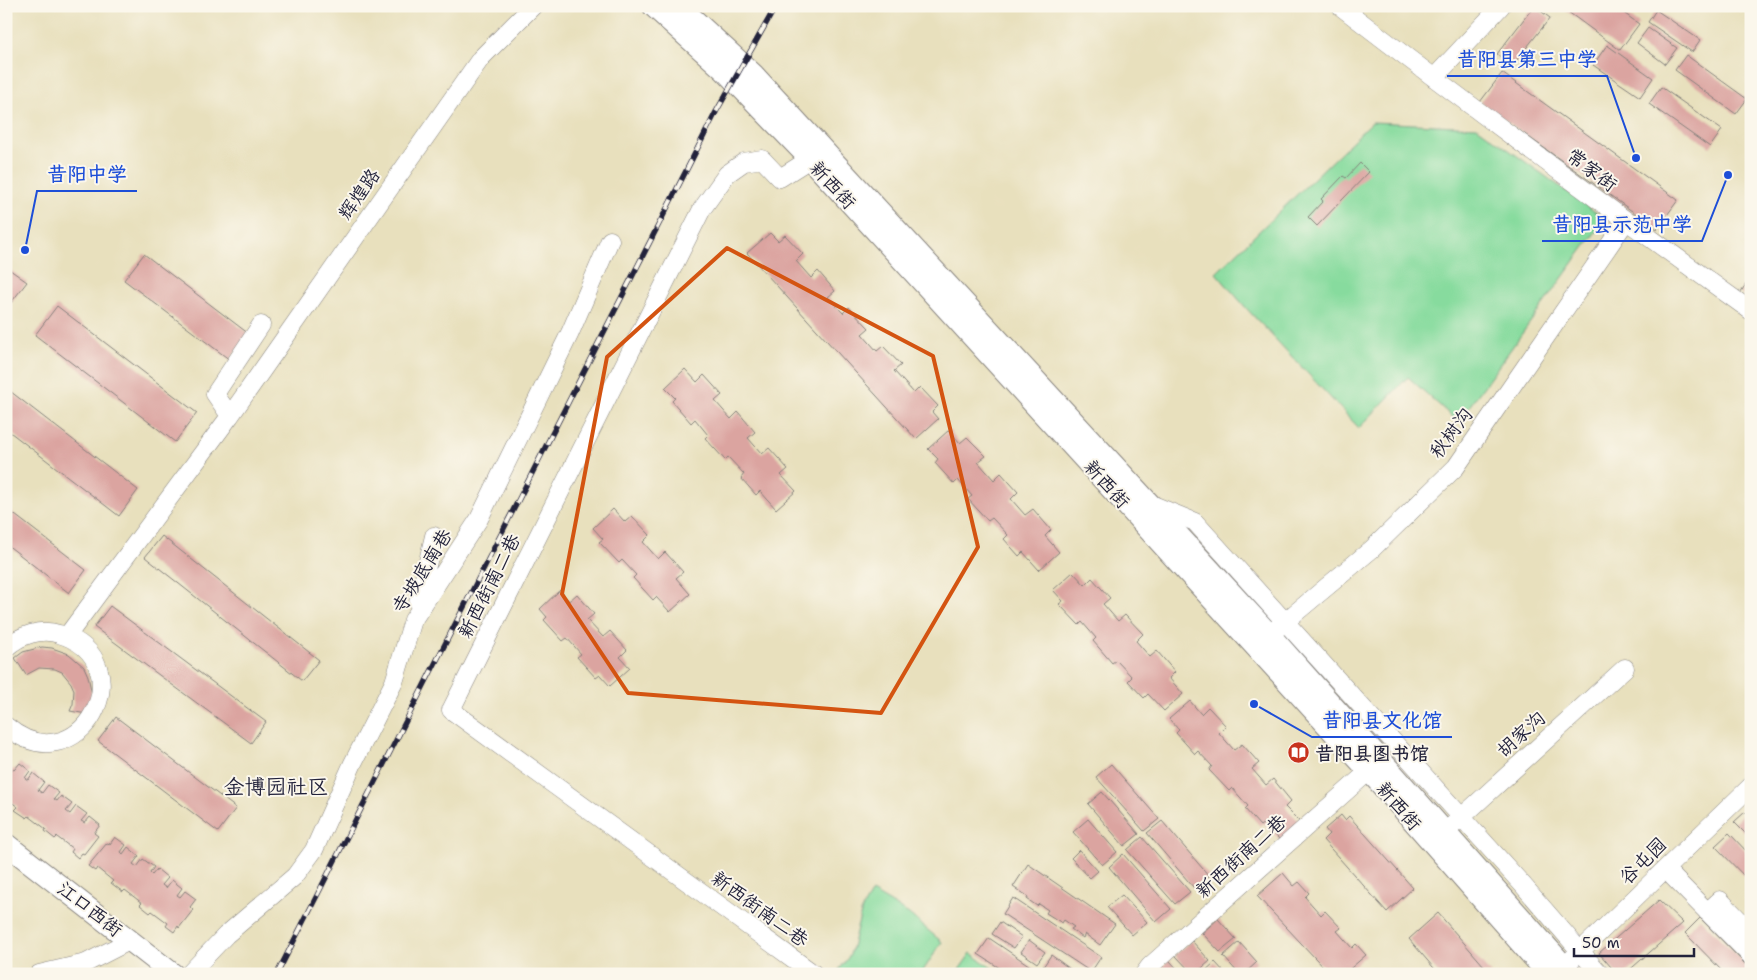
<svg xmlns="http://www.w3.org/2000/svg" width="1757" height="980" font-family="'Shantell Sans','LXGW WenKai TC',sans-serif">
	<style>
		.green { fill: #87db9e; stroke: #547e6c }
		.building { fill: #dba4a0 }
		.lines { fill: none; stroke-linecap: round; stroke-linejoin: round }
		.minor-casing { stroke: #85817c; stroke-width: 19 }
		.major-casing { stroke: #85817c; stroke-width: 23 }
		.minor { stroke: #fff; stroke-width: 18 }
		.major { stroke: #fff; stroke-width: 21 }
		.rail-casing { stroke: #22223b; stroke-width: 5.5 }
		.rail { stroke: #fbf7ec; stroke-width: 4; stroke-dasharray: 11; stroke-linecap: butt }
		.marked { fill: none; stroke: #d45411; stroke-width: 4; stroke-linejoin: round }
		.labels { text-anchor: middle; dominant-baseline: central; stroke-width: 4; stroke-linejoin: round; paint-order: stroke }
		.street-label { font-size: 19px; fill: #22223b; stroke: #fbf7ec }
		.poi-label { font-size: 19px; font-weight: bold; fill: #22223b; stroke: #fbf7ec; text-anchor: start }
		.quarter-label { font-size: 21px; fill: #22223b; stroke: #fbf7ec }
		.leader { fill: none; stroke: #1d4ed8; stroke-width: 2 }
		.callout-dot { fill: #1d4ed8; stroke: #fbf7ec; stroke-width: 2 }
		.callout-label { font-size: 20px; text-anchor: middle; font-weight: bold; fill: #1d4ed8; stroke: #fbf7ec; stroke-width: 4; stroke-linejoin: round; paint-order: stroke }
	</style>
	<rect width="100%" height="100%" fill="#fbf7ec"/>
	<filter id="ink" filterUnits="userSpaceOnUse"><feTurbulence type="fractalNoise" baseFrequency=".02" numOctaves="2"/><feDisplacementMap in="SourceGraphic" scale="10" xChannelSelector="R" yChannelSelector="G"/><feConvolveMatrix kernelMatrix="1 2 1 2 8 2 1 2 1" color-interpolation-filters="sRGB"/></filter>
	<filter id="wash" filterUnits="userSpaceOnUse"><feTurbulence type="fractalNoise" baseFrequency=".0096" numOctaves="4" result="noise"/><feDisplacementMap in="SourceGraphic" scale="20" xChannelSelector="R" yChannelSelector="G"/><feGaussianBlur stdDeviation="1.12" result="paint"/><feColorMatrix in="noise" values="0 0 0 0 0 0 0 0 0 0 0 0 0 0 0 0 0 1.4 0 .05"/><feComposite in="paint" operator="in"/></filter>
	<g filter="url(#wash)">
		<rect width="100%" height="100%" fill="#e8e0bd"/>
		<path class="green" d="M 1372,122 L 1477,127 L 1605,219 L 1458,422 L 1408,377 L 1359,428 L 1247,309 L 1216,273 Z
			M 872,892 L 909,914 L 942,942 L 921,974 L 836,974 L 850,955 L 862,909 Z
			M 971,953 L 1000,974 L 956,974 Z"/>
		<g id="blocks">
			<path class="building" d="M 1534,6 L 1550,18 L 1512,66 L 1497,54 Z
				M 1560,6 L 1614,6 L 1639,24 L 1620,50 Z
				M 1656,10 L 1700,40 L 1692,52 L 1648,22 Z
				M 1648,28 L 1677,48 L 1665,64 L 1637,43 Z
				M 1607,45 L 1653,78 L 1640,97 L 1593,65 Z
				M 1686,55 L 1747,99 L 1736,114 L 1675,70 Z
				M 1502,73 L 1678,200 L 1657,229 L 1480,102 Z
				M 1661,87 L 1722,130 L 1710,147 L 1649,104 Z
				M 1360,163 L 1369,172 L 1317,226 L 1308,217 L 1323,201 L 1321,199 L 1343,176 L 1346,178 Z
				M 770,233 L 778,241 L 785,235 L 803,254 L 796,261 L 811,278 L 818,271 L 835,291 L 828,297 L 843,313 L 849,307 L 869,328 L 862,334 L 877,351 L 883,346 L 901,365 L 894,371 L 914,393 L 920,387 L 938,406 L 932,412 L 938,419 L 916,439 L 747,253 Z
				M 144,254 L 249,334 L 230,360 L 124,280 Z
				M 6,267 L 27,282 L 6,309 Z
				M 1751,277 L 1751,301 L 1740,293 Z
				M 57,306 L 197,413 L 175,442 L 35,335 Z
				M 685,369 L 697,382 L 704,375 L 722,395 L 715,401 L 731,419 L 738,412 L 755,432 L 748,438 L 762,454 L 769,448 L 788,469 L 781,475 L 796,491 L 776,509 L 760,491 L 756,495 L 741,478 L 744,474 L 728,457 L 725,460 L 705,438 L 708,435 L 695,419 L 691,423 L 672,401 L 675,398 L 665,388 Z
				M 6,388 L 138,490 L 119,516 L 6,429 Z
				M 949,430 L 960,443 L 967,437 L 986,456 L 978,462 L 994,480 L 1001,473 L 1018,492 L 1011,499 L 1025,515 L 1033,509 L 1051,530 L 1045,536 L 1059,552 L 1039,570 L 1023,552 L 1019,556 L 1004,539 L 1008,535 L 992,518 L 988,521 L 968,499 L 972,496 L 958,480 L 954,484 L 935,463 L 938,459 L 928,449 Z
				M 6,508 L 86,570 L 69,593 L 6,544 Z
				M 613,509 L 625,522 L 632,516 L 650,535 L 643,542 L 658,559 L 665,552 L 683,572 L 676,578 L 690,594 L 670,612 L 656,597 L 653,600 L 633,578 L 636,575 L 622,560 L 619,563 L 599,542 L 603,539 L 593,528 Z
				M 162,536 L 319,660 L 302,681 L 145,557 Z
				M 1073,572 L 1085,585 L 1092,578 L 1110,598 L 1103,604 L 1118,621 L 1125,615 L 1143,634 L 1136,641 L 1150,657 L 1157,651 L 1175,672 L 1169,678 L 1183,694 L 1164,711 L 1148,694 L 1144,698 L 1128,681 L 1132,677 L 1116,660 L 1112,663 L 1093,641 L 1096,638 L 1082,622 L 1079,625 L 1059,604 L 1063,601 L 1053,590 Z
				M 560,590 L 569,601 L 577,594 L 594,614 L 587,620 L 603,637 L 610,631 L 627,650 L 620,657 L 630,668 L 610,686 L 600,675 L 596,678 L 577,657 L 581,654 L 567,638 L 563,641 L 544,620 L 547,617 L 540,609 Z
				M 110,606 L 266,722 L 251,743 L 94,627 Z
				M 42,647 L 52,648 L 69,654 L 84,667 L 88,676 L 92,695 L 87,714 L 70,711 L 73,704 L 74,690 L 71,683 L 62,672 L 55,669 L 39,668 L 26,675 L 15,658 L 23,652 Z
				M 1190,701 L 1201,714 L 1208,707 L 1226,726 L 1219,733 L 1234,750 L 1242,744 L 1259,763 L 1252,769 L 1266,785 L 1273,779 L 1291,801 L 1285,807 L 1300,822 L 1280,840 L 1264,823 L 1260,826 L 1245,809 L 1248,806 L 1232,788 L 1229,791 L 1209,770 L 1212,766 L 1198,751 L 1195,754 L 1176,733 L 1179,730 L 1169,719 Z
				M 116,717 L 236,808 L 218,832 L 98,741 Z
				M 20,763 L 30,771 L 25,778 L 28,780 L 33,773 L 44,782 L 38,790 L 42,793 L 48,785 L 59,793 L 54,799 L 57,801 L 61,796 L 72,804 L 66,811 L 70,814 L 76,806 L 87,814 L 81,821 L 85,823 L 90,817 L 100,825 L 94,833 L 98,836 L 84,854 L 82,853 L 78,858 L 71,852 L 73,849 L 57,837 L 55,839 L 45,831 L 46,829 L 29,816 L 27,818 L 15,810 L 18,807 L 6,798 L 6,776 L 12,769 L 14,770 Z
				M 1111,764 L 1159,819 L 1144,831 L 1096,777 Z
				M 1102,792 L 1139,834 L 1124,846 L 1088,804 Z
				M 1745,812 L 1751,818 L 1751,839 L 1734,822 Z
				M 1341,815 L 1345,820 L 1349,816 L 1413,888 L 1387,912 L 1323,840 L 1329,834 L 1325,829 Z
				M 1088,819 L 1117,852 L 1102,865 L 1073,832 Z
				M 1162,821 L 1209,876 L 1194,888 L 1147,833 Z
				M 1729,833 L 1751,856 L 1751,883 L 1715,846 Z
				M 115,837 L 126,845 L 121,852 L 123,854 L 128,847 L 139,856 L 133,864 L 137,867 L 143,859 L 154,867 L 150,873 L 152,875 L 157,869 L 168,878 L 162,885 L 166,888 L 172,880 L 182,888 L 177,895 L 180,897 L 185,891 L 196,899 L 190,907 L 193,910 L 179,928 L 178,926 L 174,932 L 166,926 L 168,923 L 152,911 L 150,913 L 140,905 L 142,903 L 125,890 L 123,892 L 111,883 L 113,881 L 97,868 L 95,871 L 88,866 L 107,843 L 110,844 Z
				M 1142,837 L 1190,892 L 1175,904 L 1127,850 Z
				M 1079,850 L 1098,871 L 1090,878 L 1071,858 Z
				M 1123,854 L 1171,909 L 1156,922 L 1109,867 Z
				M 1028,864 L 1115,924 L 1100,945 L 1085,934 L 1083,938 L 1071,929 L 1074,927 L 1064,920 L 1062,923 L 1046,913 L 1048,910 L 1039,904 L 1037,906 L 1027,899 L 1028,897 L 1013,887 Z
				M 1283,873 L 1294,886 L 1299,882 L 1309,893 L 1305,897 L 1321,915 L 1325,911 L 1341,928 L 1337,931 L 1352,948 L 1356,944 L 1366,955 L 1344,974 L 1330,974 L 1257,896 Z
				M 1122,895 L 1147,922 L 1132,935 L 1107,907 Z
				M 1013,898 L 1101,957 L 1091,972 L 1003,914 Z
				M 1659,900 L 1683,923 L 1625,974 L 1617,974 L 1599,953 Z
				M 1438,913 L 1491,974 L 1439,974 L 1409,939 Z
				M 1700,918 L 1751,970 L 1751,974 L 1725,974 L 1685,933 Z
				M 1218,919 L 1236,939 L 1220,952 L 1202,933 Z
				M 1000,922 L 1022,937 L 1014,948 L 992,934 Z
				M 989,938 L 1042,974 L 1009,974 L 978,954 Z
				M 1029,940 L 1045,952 L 1037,963 L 1021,952 Z
				M 1192,941 L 1210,961 L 1195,974 L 1193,974 L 1175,955 Z
				M 1239,942 L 1257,962 L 1244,974 L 1239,974 L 1223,956 Z
				M 1051,955 L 1077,974 L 1053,974 L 1043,967 Z
				M 1169,960 L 1182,974 L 1154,974 Z
				M 1215,962 L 1226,974 L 1202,974 Z"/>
		</g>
	</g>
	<g filter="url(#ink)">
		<use href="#blocks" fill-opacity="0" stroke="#85817c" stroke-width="1"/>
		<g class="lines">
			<defs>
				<path id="minor" d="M 1340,6 C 1475,110 1612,211 1751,311
					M 1434,78 L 1501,6
					M 810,159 L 780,178 L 762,159 L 744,162 L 727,174 L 702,209 L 451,710 L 814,974
					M 230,416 L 481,58 L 533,6
					M 1151,504 L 1195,522 L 1522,884 L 1600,974
					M 418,603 L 434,536
					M 1275,630 L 1372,549 L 1456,467 L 1626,221
					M 67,636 L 230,416 L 215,394 L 261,325
					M 6,648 C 20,635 41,628 59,634 C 147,660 80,789 6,726
					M 1453,825 L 1625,668
					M 1665,869 L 1751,956
					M 1707,912 L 1720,900 L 1751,932
					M 1572,959 L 1751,786
					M 39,974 L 86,963 L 131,940
					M 189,974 L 226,935 L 295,876 L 314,850 L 353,763 L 394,682 L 413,620 L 479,519 L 570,333 L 610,240
					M 1144,974 L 1150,966 L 1369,771"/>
				<path id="major" d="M 653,6 L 725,71 L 810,159 L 1369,771 L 1548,974
					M 679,6 L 754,75 L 1149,503 L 1269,634 L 1571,974
					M 6,844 L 173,974"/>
			</defs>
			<use href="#minor" class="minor-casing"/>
			<use href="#major" class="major-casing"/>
			<use href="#minor" class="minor"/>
			<use href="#major" class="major"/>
			<defs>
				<path id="rail" d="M 277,974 L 716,112 L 776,6"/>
			</defs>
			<use href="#rail" class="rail-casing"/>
			<use href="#rail" class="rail"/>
		</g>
	</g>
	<path class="marked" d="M 727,248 L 933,356 L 978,547 L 881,713 L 628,693 L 562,594 L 607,357 Z"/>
	<defs>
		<symbol id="library-disc" viewBox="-11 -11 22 22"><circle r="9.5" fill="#c8321e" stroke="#fbf7ec"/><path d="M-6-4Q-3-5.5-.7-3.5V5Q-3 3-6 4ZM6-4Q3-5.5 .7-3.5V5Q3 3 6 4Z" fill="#fff"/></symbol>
	</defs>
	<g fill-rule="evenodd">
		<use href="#library-disc" x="1286" y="740" width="25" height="25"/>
	</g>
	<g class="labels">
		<g class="street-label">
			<text transform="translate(1592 170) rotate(37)">常家街</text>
			<text transform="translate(833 185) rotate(47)">新西街</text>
			<text transform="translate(359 194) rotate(-55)">辉煌路</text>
			<text transform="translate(1451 433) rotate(-53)">秋树沟</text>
			<text transform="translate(1107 484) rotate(48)">新西街</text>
			<text transform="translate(422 571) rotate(-58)">寺坡底南巷</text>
			<text transform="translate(489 586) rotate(-63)">新西街南二巷</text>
			<text transform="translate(1521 734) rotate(-42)">胡家沟</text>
			<text transform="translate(1399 806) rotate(49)">新西街</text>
			<text transform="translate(1241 856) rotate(-42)">新西街南二巷</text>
			<text transform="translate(1643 861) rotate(-44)">谷屯园</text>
			<text transform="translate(90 909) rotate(38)">江口西街</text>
			<text transform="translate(760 909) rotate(36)">新西街南二巷</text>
		</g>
		<g class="poi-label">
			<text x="1315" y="753">昔阳县图书馆</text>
		</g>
		<g class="quarter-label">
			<text x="276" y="787">金博园社区</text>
		</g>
	</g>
	<path class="leader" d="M1636 158L1607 76H1447M25 250L37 191H137M1728 175L1702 241H1542M1254 704L1312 737H1452"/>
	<g class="callout-dot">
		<circle cx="1636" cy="158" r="5"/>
		<circle cx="25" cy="250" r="5"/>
		<circle cx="1728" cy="175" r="5"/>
		<circle cx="1254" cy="704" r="5"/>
	</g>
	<g class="callout-label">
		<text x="1527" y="66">昔阳县第三中学</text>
		<text x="87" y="181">昔阳中学</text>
		<text x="1622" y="231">昔阳县示范中学</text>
		<text x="1382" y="727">昔阳县文化馆</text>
	</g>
	<rect width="1757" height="980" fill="none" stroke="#fbf7ec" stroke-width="25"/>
	<path d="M1574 948v8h120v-8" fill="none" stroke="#22223b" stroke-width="2.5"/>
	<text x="1582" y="948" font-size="15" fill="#22223b" stroke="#fbf7ec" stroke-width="4" paint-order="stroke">50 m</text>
</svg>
